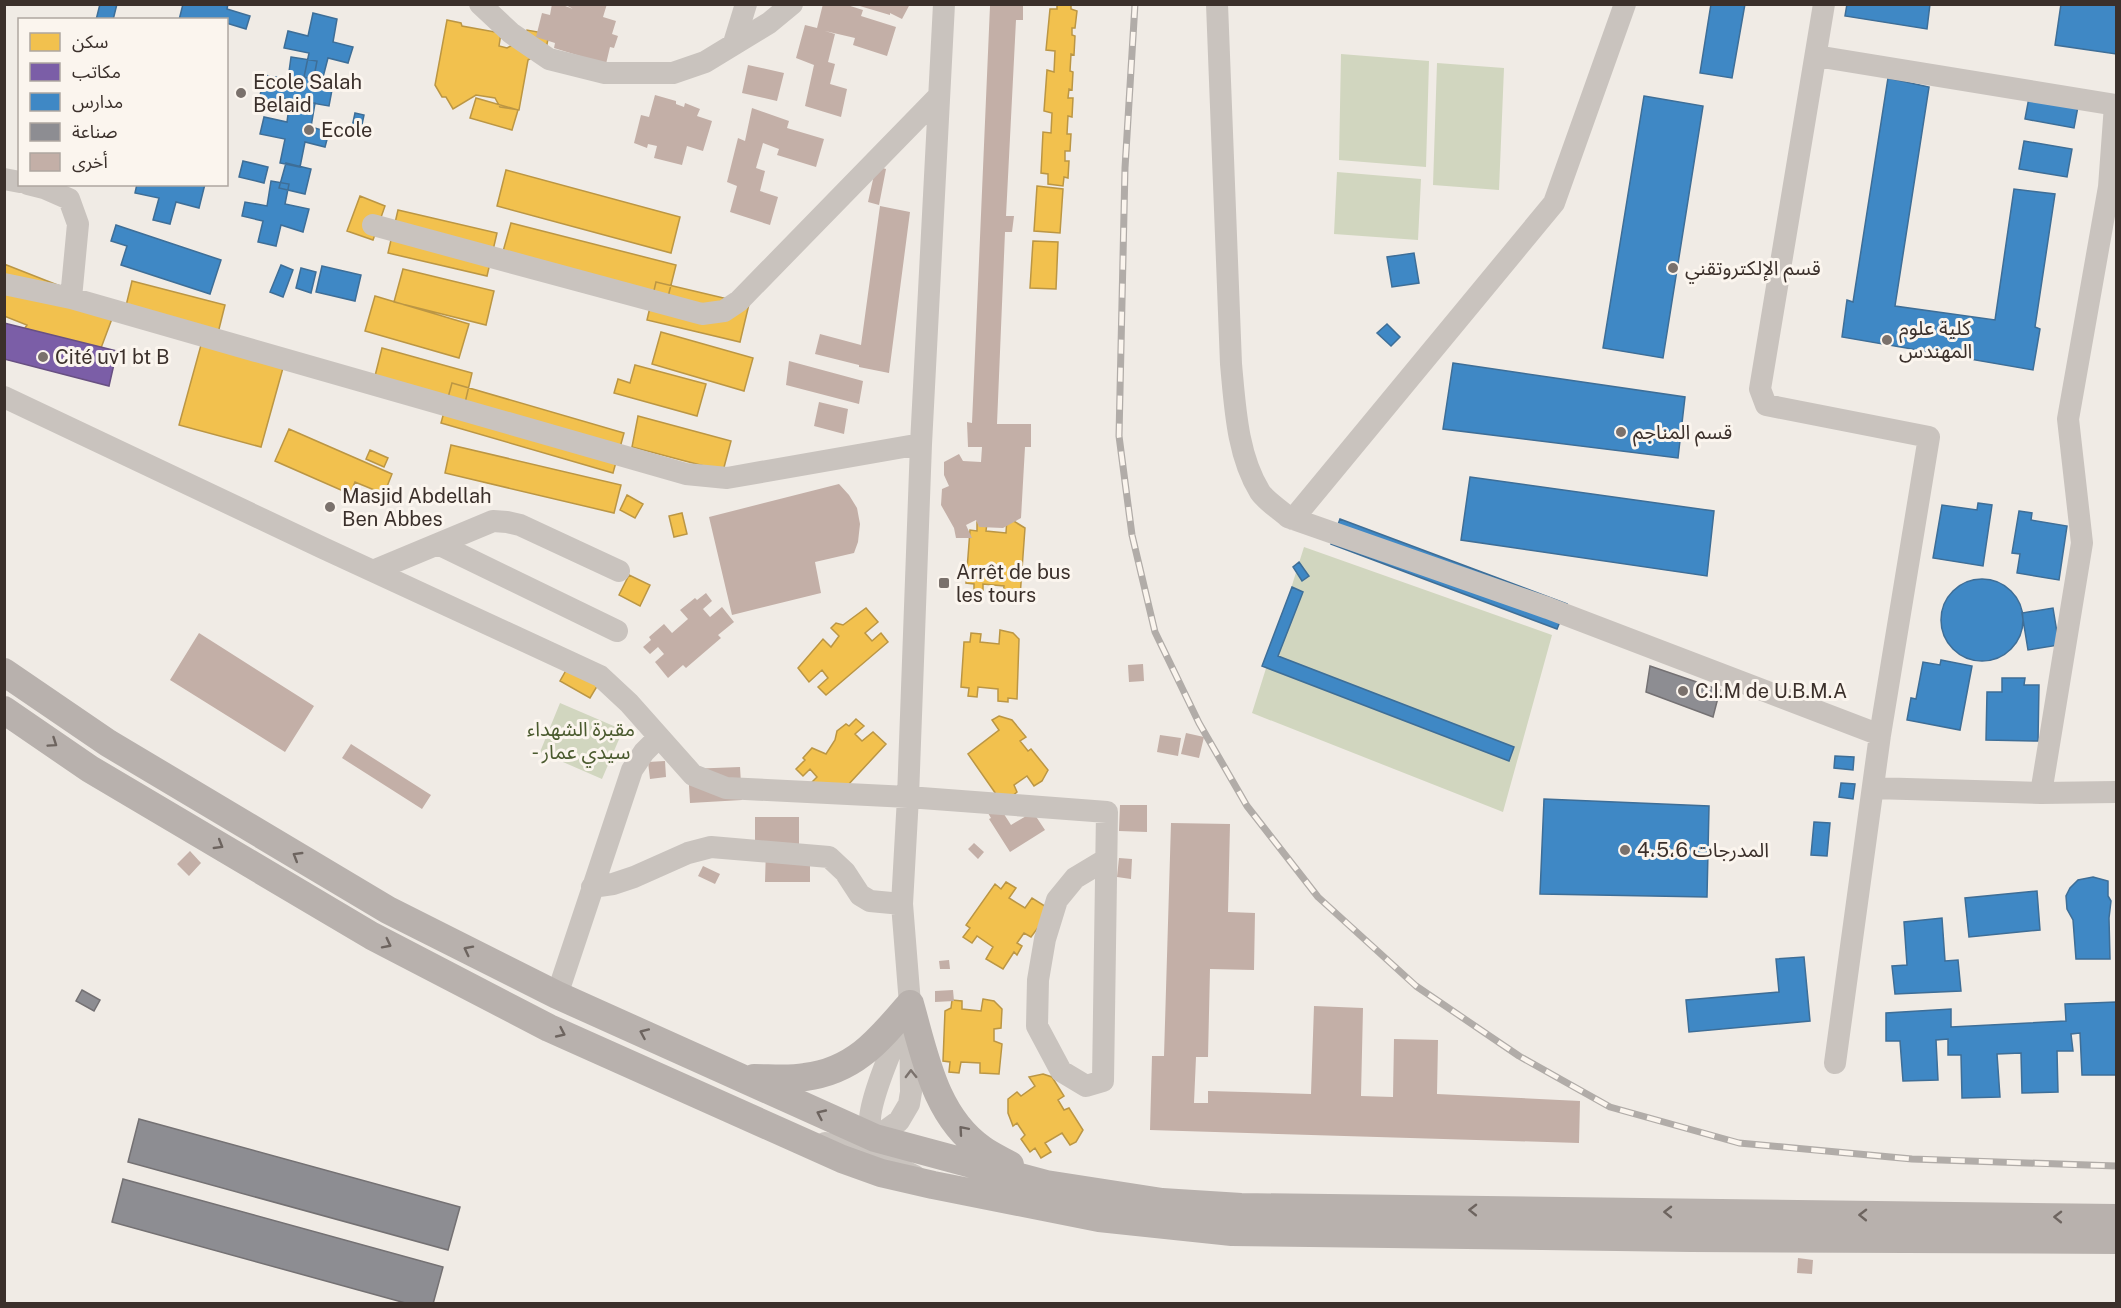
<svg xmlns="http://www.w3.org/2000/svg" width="2121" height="1308" font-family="'Public Sans','Noto Sans Arabic',sans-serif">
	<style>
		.green { fill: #d1d6bf }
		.homes { fill: #f2c14e; stroke: #bb9644; stroke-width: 1.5 }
		.offices { fill: #7b5ea7; stroke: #685082; stroke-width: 1.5 }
		.schools { fill: #3f88c5; stroke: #3e6e97; stroke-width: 1.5 }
		.industry { fill: #8d8d92; stroke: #747173; stroke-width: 1.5 }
		.building { fill: #c3afa7 }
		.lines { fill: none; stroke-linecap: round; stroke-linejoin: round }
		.minor { stroke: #c9c3be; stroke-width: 22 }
		.major { stroke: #b8b1ad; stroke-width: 28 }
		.rail-casing { stroke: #b1aca8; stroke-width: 7 }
		.rail { stroke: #fbf5ee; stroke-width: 4.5; stroke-dasharray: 14; stroke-linecap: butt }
		.oneway { stroke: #6d645f }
		.oneway2 { stroke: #7b726d }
		.poi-dot { fill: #7a716c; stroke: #fbf5ee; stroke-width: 2 }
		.labels { text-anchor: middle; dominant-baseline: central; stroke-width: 6; stroke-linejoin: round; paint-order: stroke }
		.poi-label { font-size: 20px; fill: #3b302b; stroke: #fbf5ee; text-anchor: start }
		.park-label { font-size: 20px; fill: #4a5a2e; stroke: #fbf5ee }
	</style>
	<rect width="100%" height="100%" fill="#f0ebe5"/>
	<path class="green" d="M 1341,54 L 1429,61 L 1426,167 L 1339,160 Z
		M 1437,63 L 1504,68 L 1499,190 L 1433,185 Z
		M 1337,172 L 1421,179 L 1418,240 L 1334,234 Z
		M 1304,547 L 1552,635 L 1503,812 L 1252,713 Z
		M 560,703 L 623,730 L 602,779 L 540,752 Z"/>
	<path class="homes" d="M 1057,4 L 1071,4 L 1071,9 L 1077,11 L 1075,28 L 1072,28 L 1072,35 L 1075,36 L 1074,55 L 1071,54 L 1070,71 L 1073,72 L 1072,90 L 1069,89 L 1068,98 L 1073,98 L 1072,117 L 1068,116 L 1067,134 L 1071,134 L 1070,151 L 1065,151 L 1065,161 L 1069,161 L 1068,178 L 1064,177 L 1063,186 L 1048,184 L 1048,174 L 1041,173 L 1043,132 L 1051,133 L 1052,113 L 1044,111 L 1047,70 L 1054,72 L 1055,51 L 1046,50 L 1050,9 L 1057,9 Z
		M 447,20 L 461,23 L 462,26 L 501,33 L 499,46 L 507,48 L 514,44 L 524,46 L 527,30 L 549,34 L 546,49 L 528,60 L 519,110 L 500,107 L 495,98 L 476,95 L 453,109 L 446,97 L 442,97 L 435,85 Z
		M 476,98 L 518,110 L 512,130 L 470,118 Z
		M 506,170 L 680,217 L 671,253 L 497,206 Z
		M 1037,186 L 1063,189 L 1060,233 L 1034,231 Z
		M 360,196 L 385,206 L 373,240 L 347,231 Z
		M 398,210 L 497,233 L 487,276 L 388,253 Z
		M 511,223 L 676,265 L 668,297 L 502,255 Z
		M 1033,241 L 1058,242 L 1056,289 L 1030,288 Z
		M 4,264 L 116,308 L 98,356 L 25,328 L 27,325 L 4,316 Z
		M 403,269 L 494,291 L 486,325 L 394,302 Z
		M 132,281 L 225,305 L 218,333 L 125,310 Z
		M 656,282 L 749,304 L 740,342 L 647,320 Z
		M 375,296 L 469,324 L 459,358 L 365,331 Z
		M 661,332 L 753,358 L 744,391 L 652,364 Z
		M 201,345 L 286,357 L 261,447 L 179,425 Z
		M 382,348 L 472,373 L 465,403 L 374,380 Z
		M 635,365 L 706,384 L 697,416 L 614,393 L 618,379 L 630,383 Z
		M 452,383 L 624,433 L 613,473 L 441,423 Z
		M 638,416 L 731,441 L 723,471 L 632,447 Z
		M 289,429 L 392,474 L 384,494 L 355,482 L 350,494 L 275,461 Z
		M 451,445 L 621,485 L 614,513 L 445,473 Z
		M 370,450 L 388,458 L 384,467 L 366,459 Z
		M 627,495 L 643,504 L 635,518 L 620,510 Z
		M 682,513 L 687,534 L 674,537 L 669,516 Z
		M 1007,517 L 1025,528 L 1020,597 L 1003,596 L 1004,586 L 983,584 L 983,594 L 974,593 L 974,584 L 966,583 L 970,530 L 977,531 L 977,522 L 987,523 L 986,531 L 1006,533 Z
		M 629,575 L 650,585 L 640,606 L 619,595 Z
		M 866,608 L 878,622 L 865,633 L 872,641 L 881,633 L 888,642 L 826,695 L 818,687 L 828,678 L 822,670 L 809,682 L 798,668 L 823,639 L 831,647 L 839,636 L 831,628 L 836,623 L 843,625 Z
		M 1000,630 L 1013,633 L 1019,639 L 1017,699 L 1008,698 L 1008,702 L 998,701 L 998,689 L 978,687 L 977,697 L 968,696 L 969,688 L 961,687 L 964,642 L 970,642 L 971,633 L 981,634 L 980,642 L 999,644 Z
		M 569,665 L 599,683 L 590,698 L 560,681 Z
		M 999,716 L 1012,720 L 1026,737 L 1020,741 L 1028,751 L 1031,749 L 1048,770 L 1042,781 L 1034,786 L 1027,776 L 1014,785 L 1017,792 L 1011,797 L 996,794 L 968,754 L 999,730 L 992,720 Z
		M 856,719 L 864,726 L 855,734 L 862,741 L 873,732 L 886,744 L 847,786 L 810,784 L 817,777 L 810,769 L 803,776 L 796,769 L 805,760 L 803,758 L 812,748 L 826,754 L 835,740 L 837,731 L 846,724 L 849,726 Z
		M 1006,882 L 1016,888 L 1009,898 L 1025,908 L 1032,898 L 1048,908 L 1043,921 L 1031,937 L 1024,933 L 1017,943 L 1022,946 L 1017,955 L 1014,952 L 1003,969 L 986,959 L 993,947 L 977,936 L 972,943 L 963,937 L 970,928 L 966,925 L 995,884 L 1001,889 Z
		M 983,999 L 994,1001 L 1002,1009 L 1001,1028 L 994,1029 L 994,1041 L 1002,1044 L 999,1074 L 980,1073 L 980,1063 L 961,1062 L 959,1073 L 949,1072 L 950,1062 L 943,1061 L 945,1011 L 951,1008 L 952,1000 L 962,1001 L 962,1009 L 981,1011 Z
		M 1043,1074 L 1052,1077 L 1064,1096 L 1058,1100 L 1064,1110 L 1069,1108 L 1083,1130 L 1076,1142 L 1070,1145 L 1062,1133 L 1045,1143 L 1051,1152 L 1041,1158 L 1035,1148 L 1030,1152 L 1021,1139 L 1025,1135 L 1017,1123 L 1013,1126 L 1008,1113 L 1008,1099 L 1017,1092 L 1021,1096 L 1035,1086 L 1029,1077 Z"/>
	<path class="offices" d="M 4,323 L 117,351 L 109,386 L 4,359 Z"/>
	<path class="schools" d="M 100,4 L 117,4 L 113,20 L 96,20 Z
		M 183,4 L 228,4 L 227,9 L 250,16 L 246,29 L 226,23 L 226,20 L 179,20 Z
		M 1711,4 L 1745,4 L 1732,78 L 1700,73 Z
		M 1847,4 L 1930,4 L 1927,29 L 1845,16 Z
		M 2061,4 L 2116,4 L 2116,54 L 2055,45 Z
		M 313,13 L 337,19 L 333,42 L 353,47 L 348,63 L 328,58 L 322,81 L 304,77 L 309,53 L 284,48 L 288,31 L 308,36 Z
		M 291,57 L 317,61 L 312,87 L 332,90 L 329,106 L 283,98 L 282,105 L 259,101 L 264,75 L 288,79 Z
		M 1888,78 L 1929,87 L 1895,306 L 1995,320 L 2014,189 L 2055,194 L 2035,327 L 2040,329 L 2033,370 L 1842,337 L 1847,300 L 1853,302 Z
		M 2030,92 L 2079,101 L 2074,128 L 2025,119 Z
		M 1644,96 L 1703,106 L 1663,358 L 1603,348 Z
		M 290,99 L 315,103 L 311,127 L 329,132 L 325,147 L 305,142 L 300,167 L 280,163 L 285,139 L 260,134 L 264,117 L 287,122 Z
		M 355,113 L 364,115 L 361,129 L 352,127 Z
		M 2024,141 L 2072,149 L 2067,177 L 2019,169 Z
		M 243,161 L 268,167 L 264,183 L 239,177 Z
		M 286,163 L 311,169 L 305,194 L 279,188 Z
		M 271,181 L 289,184 L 285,204 L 309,209 L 303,232 L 281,225 L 276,246 L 258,242 L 263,221 L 242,216 L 245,202 L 267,206 Z
		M 137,184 L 205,184 L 199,208 L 176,202 L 170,224 L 153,220 L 159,198 L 135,193 Z
		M 116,225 L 221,260 L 210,294 L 121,265 L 127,246 L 111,241 Z
		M 1414,253 L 1419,283 L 1392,287 L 1387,257 Z
		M 281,265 L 293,270 L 283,297 L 270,292 Z
		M 322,266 L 361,275 L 355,301 L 316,292 Z
		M 301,268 L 316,272 L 311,293 L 296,288 Z
		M 1387,324 L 1400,337 L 1391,346 L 1377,333 Z
		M 1453,363 L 1685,397 L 1678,458 L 1443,429 Z
		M 1470,477 L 1714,511 L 1707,576 L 1461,540 Z
		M 1978,503 L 1992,505 L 1983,566 L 1933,558 L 1942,505 L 1977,510 Z
		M 2019,511 L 2032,513 L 2031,520 L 2067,526 L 2059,580 L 2017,573 L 2020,554 L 2012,553 Z
		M 1340,519 L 1567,604 L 1557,629 L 1331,544 Z
		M 1299,562 L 1309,576 L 1302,581 L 1293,567 Z
		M1941 620a41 41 0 1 1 82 0a41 41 0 1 1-82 0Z
		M 1292,587 L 1303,592 L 1278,656 L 1514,747 L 1509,761 L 1262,666 Z
		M 2053,608 L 2059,645 L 2028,650 L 2022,613 Z
		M 1941,660 L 1972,666 L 1960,730 L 1907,720 L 1911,698 L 1916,699 L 1923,662 L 1940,665 Z
		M 2002,678 L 2025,678 L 2024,685 L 2039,685 L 2038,741 L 1986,740 L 1987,692 L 2002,692 Z
		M 1835,756 L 1854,757 L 1853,770 L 1834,768 Z
		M 1841,783 L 1855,784 L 1853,799 L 1839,797 Z
		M 1544,799 L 1709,806 L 1707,897 L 1540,894 Z
		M 1814,822 L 1830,823 L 1827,856 L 1811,855 Z
		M 2093,877 L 2108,881 L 2108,896 L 2111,901 L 2109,918 L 2110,959 L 2076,959 L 2073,920 L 2067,909 L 2066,896 L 2070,888 L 2078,880 Z
		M 2037,891 L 2040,930 L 1969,937 L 1965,898 Z
		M 1942,918 L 1945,961 L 1958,960 L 1961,991 L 1895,994 L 1892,966 L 1907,965 L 1904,922 Z
		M 1804,957 L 1810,1021 L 1689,1032 L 1686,1000 L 1779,992 L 1776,959 Z
		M 2116,1002 L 2116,1075 L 2082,1075 L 2080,1033 L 2071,1034 L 2073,1051 L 2057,1051 L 2058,1092 L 2022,1093 L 2021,1053 L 1997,1054 L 2000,1097 L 1962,1098 L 1961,1055 L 1948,1055 L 1948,1039 L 1936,1040 L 1938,1080 L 1903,1081 L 1900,1041 L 1886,1041 L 1886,1013 L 1951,1009 L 1951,1027 L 2066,1021 L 2065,1004 Z"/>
	<path class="industry" d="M 1650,666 L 1720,690 L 1713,717 L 1646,692 Z
		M 82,990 L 100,1000 L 94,1011 L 76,1001 Z
		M 139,1119 L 460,1207 L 448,1250 L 128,1162 Z
		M 123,1179 L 443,1267 L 433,1304 L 409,1304 L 112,1222 Z"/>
	<path class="building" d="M 552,4 L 560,4 L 573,9 L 564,4 L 607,4 L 603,17 L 616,21 L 612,34 L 618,36 L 614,48 L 610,47 L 606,64 L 554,48 L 555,43 L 536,37 L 542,13 L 550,15 Z
		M 823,4 L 844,4 L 863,10 L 861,16 L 896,27 L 887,56 L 853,45 L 855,38 L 825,31 L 835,34 L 828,62 L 835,64 L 830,84 L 847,89 L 841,117 L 805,106 L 814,65 L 796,58 L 805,25 L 817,28 Z
		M 853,4 L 910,4 L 902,19 L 890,13 L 890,15 Z
		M 990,6 L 1023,6 L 1023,20 L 1016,20 L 1006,216 L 1014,216 L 1012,232 L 1005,232 L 997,424 L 1031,424 L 1031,447 L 1025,447 L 1021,518 L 1003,528 L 979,527 L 976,520 L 966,525 L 972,538 L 956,538 L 954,528 L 941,505 L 942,489 L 949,486 L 944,475 L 944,462 L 959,454 L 963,461 L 981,462 L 982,447 L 968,447 L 967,422 L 972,423 Z
		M 748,65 L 784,73 L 777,101 L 742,93 Z
		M 655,95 L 676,101 L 676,104 L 684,107 L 685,103 L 700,109 L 697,116 L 712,121 L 703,151 L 687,146 L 682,165 L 654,158 L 657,146 L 648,144 L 647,148 L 634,143 L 641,115 L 649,117 Z
		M 752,108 L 789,121 L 787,128 L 824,139 L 816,167 L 777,155 L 779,149 L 763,143 L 756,168 L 765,171 L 760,191 L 778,197 L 770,225 L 730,212 L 737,186 L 727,182 L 738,138 L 745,141 Z
		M 876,166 L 886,169 L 879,205 L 868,202 Z
		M 880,206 L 910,212 L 889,373 L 859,367 L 859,365 L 815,354 L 820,334 L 861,345 Z
		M 789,361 L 863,381 L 859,404 L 786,385 Z
		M 819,402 L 848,409 L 844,434 L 814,426 Z
		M 839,484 L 849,495 L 857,508 L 860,524 L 858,542 L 854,553 L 815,562 L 821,593 L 732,615 L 709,517 Z
		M 706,593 L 712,601 L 703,609 L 710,617 L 722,607 L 734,622 L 718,635 L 721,638 L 686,668 L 683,665 L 668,678 L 655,662 L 664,654 L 658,647 L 650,654 L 643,647 L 651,640 L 649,637 L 664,624 L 672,633 L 688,619 L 680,610 L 695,598 L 697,600 Z
		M 199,633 L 314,706 L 285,752 L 170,680 Z
		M 1143,664 L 1144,681 L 1129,682 L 1128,665 Z
		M 1186,733 L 1204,737 L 1199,758 L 1181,754 Z
		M 1160,735 L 1181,738 L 1178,756 L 1157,752 Z
		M 351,744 L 431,795 L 422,809 L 342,758 Z
		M 665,761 L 666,777 L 650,779 L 648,762 Z
		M 740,767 L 742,800 L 690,803 L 688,769 Z
		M 1120,805 L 1147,805 L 1147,832 L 1119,831 Z
		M 985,808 L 1002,811 L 1011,825 L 1033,812 L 1045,830 L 1010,852 L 989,819 L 991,818 Z
		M 755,817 L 799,817 L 799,849 L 810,849 L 810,882 L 765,882 L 766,848 L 755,848 Z
		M 1171,823 L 1230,824 L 1228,912 L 1255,913 L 1254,970 L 1210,969 L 1208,1057 L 1196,1057 L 1194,1103 L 1208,1103 L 1208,1091 L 1311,1094 L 1314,1006 L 1363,1008 L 1361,1096 L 1393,1097 L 1394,1039 L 1438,1040 L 1437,1094 L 1580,1101 L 1579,1143 L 1150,1130 L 1152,1056 L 1164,1056 Z
		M 974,843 L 984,852 L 978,859 L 968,849 Z
		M 190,851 L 201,863 L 189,876 L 177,864 Z
		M 1119,858 L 1132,859 L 1131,879 L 1117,877 Z
		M 703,866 L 720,874 L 715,884 L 698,876 Z
		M 949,960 L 950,969 L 940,969 L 939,961 Z
		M 953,990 L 954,1001 L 935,1002 L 935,991 Z
		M 1798,1258 L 1813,1260 L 1812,1274 L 1797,1273 Z"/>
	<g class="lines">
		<path class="minor" d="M 480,4 L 511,33 L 549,59 L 605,73 L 673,73 L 705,62 L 769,23 L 792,4
			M 1217,4 L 1231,364 C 1235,406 1237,455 1260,492 C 1266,501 1279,509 1288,517 L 1548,608 L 1880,735
			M 1824,4 L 1760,389 L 1766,405 L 1929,437 L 1880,735 L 1835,1063
			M 734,43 L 746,4
			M 1816,56 L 2116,105
			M 4,179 L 20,182
			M 28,184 L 44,188 L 69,199 L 78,224 L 71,298
			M 373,225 L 702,314 L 724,311 L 739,301 L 938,97
			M 4,284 L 71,298 L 686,474 L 727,478 L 921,444
			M 4,397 L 323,548 L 600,676 L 629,703 L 693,775 L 726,788 L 908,797 L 1107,812 L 1103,1081 L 1086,1086 L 1061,1071 L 1037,1026 L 1038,980 L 1045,939 L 1057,900 L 1075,878 L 1105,860
			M 1293,519 L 1554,203 L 1625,4
			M 438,544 L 617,631
			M 373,571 L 493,521 L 507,522 L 520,525 L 619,571
			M 1873,788 L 2041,793 L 2116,792
			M 2041,793 L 2082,543 L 2068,419 L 2109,187 L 2115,105
			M 592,887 L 613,884 L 634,877 L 688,853 L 711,847 L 829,857 L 845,872 L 860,895 L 870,901 L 902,904
			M 557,995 L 632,770 L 644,752 L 659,737
			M 905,1016 C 896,1040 869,1099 870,1122 C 871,1136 881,1154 891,1162 C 898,1168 907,1172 915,1176
			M 825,1143 L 853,1149 L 863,1147 L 899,1121 L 909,1104 L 911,1092 L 910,1004 L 902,904 L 908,797 L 921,444 L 944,4"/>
		<path class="major" d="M 4,672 L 108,743 L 388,910 L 557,995 L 875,1138 L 1046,1184 L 1162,1202 L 1241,1207 L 2116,1218
			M 4,710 L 90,769 L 372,936 L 549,1028 L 842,1159 L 881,1173 L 933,1185 L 1099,1218 L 1232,1232 L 1691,1238 L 2116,1240
			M 910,1004 C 925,1056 935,1116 982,1149 C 990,1155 1001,1160 1010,1165
			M 754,1078 C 770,1078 789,1080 805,1077 C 855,1071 880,1039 910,1004"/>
		<defs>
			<path id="rail" d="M 1135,4 L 1125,168 L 1119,436 L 1132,535 L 1155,632 L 1199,723 L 1247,806 L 1318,897 L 1416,986 L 1519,1056 L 1610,1107 L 1739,1143 L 1912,1159 L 2116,1166"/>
		</defs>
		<use href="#rail" class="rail-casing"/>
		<use href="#rail" class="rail"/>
	</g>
	<defs><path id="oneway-chevron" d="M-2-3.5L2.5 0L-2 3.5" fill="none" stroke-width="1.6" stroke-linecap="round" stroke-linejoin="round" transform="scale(1.5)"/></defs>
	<g class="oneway">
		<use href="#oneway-chevron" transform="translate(53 743) rotate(34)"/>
		<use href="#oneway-chevron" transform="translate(219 845) rotate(31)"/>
		<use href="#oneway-chevron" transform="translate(297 856) rotate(-149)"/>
		<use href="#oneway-chevron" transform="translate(387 944) rotate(27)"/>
		<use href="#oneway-chevron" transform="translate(468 950) rotate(-153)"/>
		<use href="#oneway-chevron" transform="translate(561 1033) rotate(25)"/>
		<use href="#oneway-chevron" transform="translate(644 1033) rotate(-156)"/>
		<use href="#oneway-chevron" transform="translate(821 1114) rotate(-155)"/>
		<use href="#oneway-chevron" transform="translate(963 1130) rotate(-131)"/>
		<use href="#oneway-chevron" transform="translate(1473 1210) rotate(-179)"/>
		<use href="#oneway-chevron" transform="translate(1668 1212) rotate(-179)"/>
		<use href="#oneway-chevron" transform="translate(1863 1215) rotate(-179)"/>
		<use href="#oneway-chevron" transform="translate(2058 1217) rotate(-179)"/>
	</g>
	<use class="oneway2" href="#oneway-chevron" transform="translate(911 1074) rotate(-91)"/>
	<g class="poi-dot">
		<circle cx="241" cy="93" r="6"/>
		<circle cx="309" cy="130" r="6"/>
		<circle cx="1673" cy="268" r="6"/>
		<circle cx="1887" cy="340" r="6"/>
		<circle cx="43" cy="357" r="6"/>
		<circle cx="1621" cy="432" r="6"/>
		<circle cx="330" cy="507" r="6"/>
		<rect x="938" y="577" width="12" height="12" rx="3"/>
		<circle cx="1683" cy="691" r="6"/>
		<circle cx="1625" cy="850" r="6"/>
	</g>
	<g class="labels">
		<g class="poi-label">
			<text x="253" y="82">Ecole Salah<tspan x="253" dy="23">Belaid</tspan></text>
			<text x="321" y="130">Ecole</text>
			<text x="1685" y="268">قسم الإلكتروتقني</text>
			<text x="1899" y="328">كلية علوم<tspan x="1899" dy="23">المهندس</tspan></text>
			<text x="55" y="357">Cité uv1 bt B</text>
			<text x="1633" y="432">قسم المناجم</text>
			<text x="342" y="496">Masjid Abdellah<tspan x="342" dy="23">Ben Abbes</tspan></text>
			<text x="956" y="572">Arrêt de bus<tspan x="956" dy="23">les tours</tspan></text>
			<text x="1695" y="691">C.I.M de U.B.M.A</text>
			<text x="1637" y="850">المدرجات 4،5،6</text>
		</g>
		<g class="park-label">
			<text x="581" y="729">مقبرة الشهداء<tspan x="581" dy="23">- سيدي عمار</tspan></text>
		</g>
	</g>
	<rect width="2121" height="1308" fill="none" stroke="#3b302b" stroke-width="12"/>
	<rect x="18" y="18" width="210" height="168" fill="#fbf5ee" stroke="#aea6a0" stroke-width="1.5"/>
	<rect x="30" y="33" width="30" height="18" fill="#f2c14e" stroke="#aea6a0" stroke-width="1.5"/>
	<text x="72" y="48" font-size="18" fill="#3b302b">سكن</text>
	<rect x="30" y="63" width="30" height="18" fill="#7b5ea7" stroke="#aea6a0" stroke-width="1.5"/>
	<text x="72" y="78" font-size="18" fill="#3b302b">مكاتب</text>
	<rect x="30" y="93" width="30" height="18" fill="#3f88c5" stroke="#aea6a0" stroke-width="1.5"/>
	<text x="72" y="108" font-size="18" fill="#3b302b">مدارس</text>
	<rect x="30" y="123" width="30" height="18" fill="#8d8d92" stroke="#aea6a0" stroke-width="1.5"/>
	<text x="72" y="138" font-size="18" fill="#3b302b">صناعة</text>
	<rect x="30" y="153" width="30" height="18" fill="#c3afa7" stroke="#aea6a0" stroke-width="1.5"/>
	<text x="72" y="168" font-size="18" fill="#3b302b">أخرى</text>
</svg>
